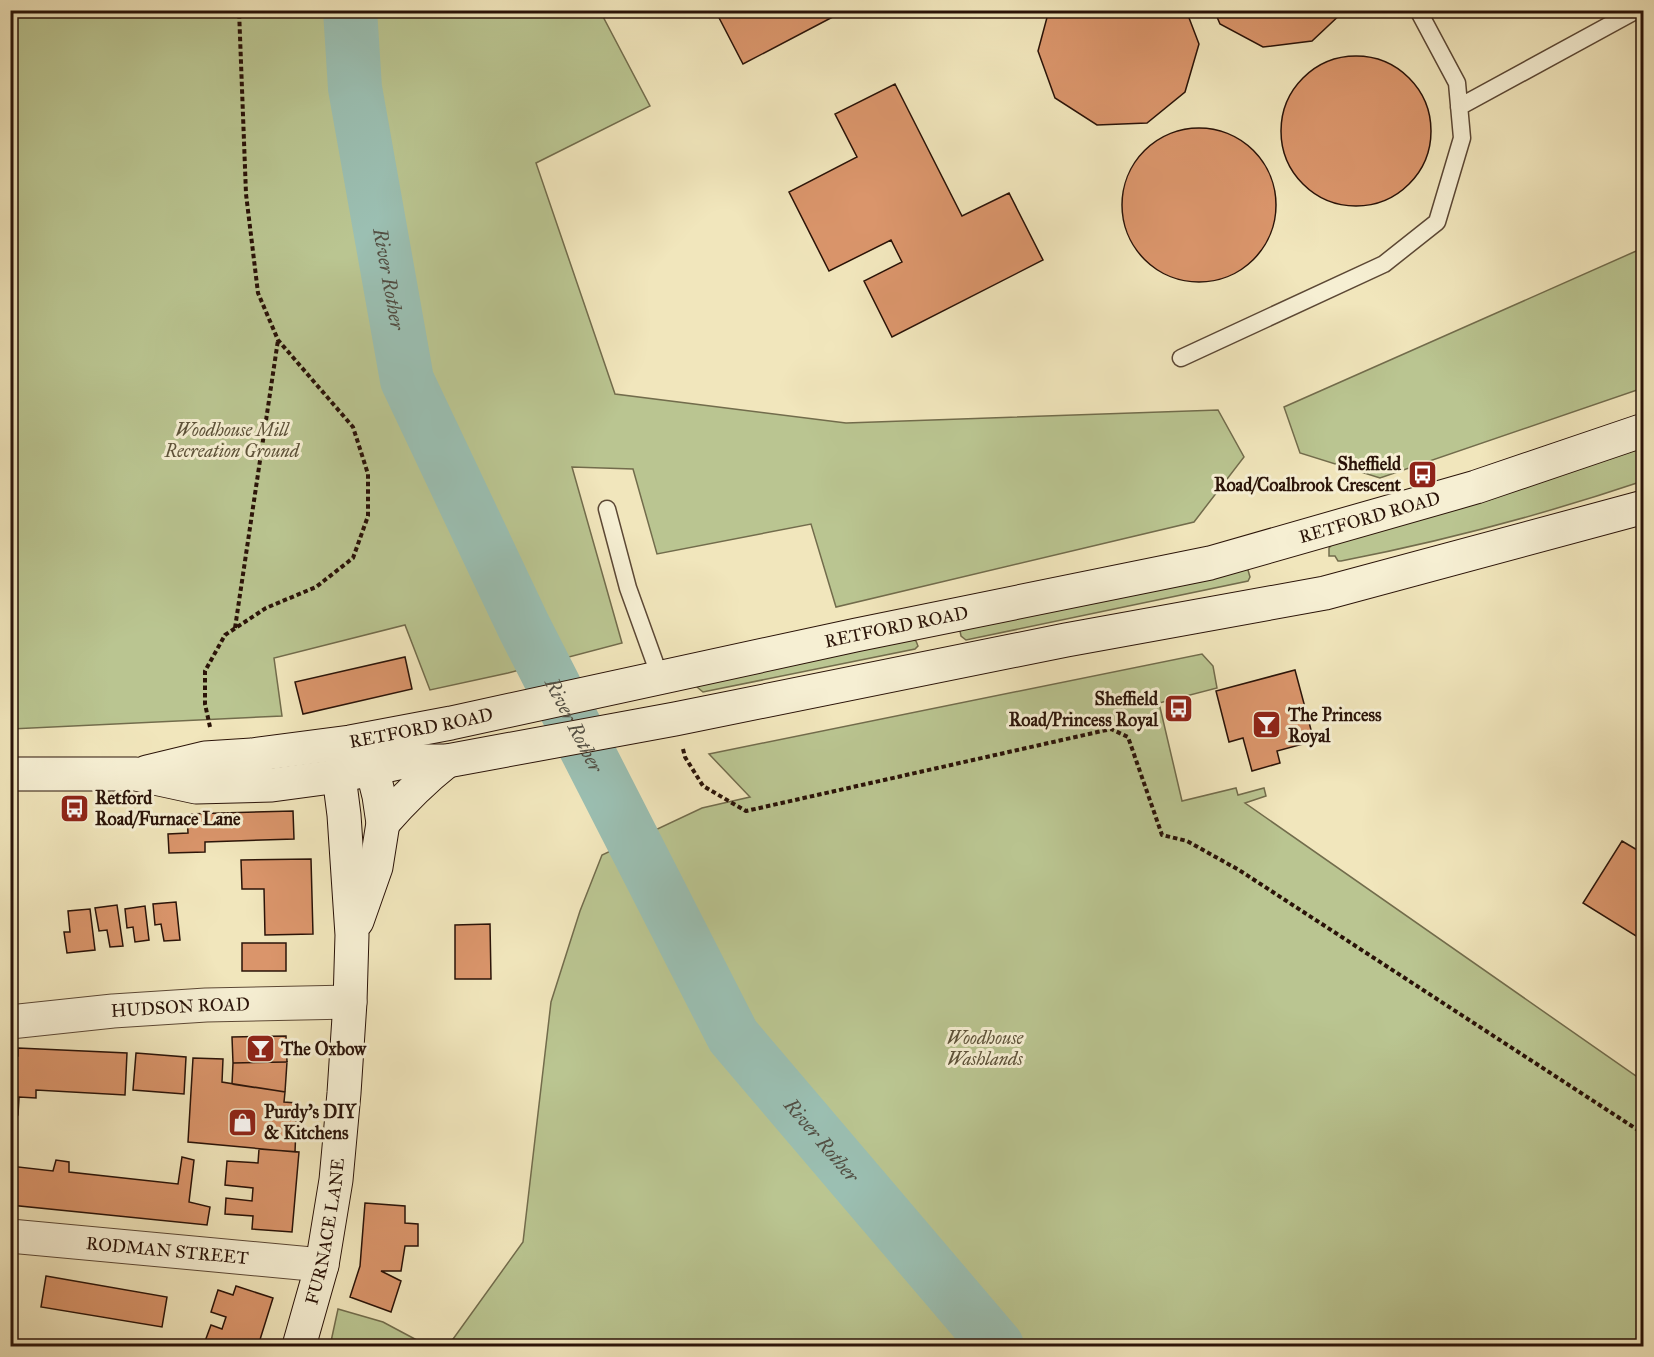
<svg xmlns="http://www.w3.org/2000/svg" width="1654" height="1357" font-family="'IM FELL Great Primer',serif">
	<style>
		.green { fill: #bac591; stroke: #726c4c; stroke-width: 1.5 }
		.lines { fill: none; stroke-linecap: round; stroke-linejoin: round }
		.river { stroke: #9bbfb2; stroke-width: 54 }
		.building { fill: #da956b; stroke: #2a1308; stroke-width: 1.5 }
		.service-casing { stroke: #5c4835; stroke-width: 19 }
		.minor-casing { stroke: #5c4835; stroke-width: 35 }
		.secondary-casing { stroke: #2a1308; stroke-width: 35 }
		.path { stroke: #2a1308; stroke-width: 4; stroke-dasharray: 4.5 3; stroke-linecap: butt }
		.service { stroke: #f6efd3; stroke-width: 16 }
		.minor { stroke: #f6efd3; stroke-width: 33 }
		.secondary { stroke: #f6efd3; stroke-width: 33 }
		.labels { text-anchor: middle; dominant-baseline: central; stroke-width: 6; stroke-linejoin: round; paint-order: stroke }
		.park-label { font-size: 18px; font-style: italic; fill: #5c5138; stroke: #f6efd3 }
		.poi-label { font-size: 18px; font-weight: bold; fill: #2a1308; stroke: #f6efd3; text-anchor: start }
		.street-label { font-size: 18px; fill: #2a1308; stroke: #f6efd3 }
		.water-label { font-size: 20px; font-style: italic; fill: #524f44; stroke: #f6efd3 }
	</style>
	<rect width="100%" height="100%" fill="#f1e6bc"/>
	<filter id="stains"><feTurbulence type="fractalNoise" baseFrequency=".00333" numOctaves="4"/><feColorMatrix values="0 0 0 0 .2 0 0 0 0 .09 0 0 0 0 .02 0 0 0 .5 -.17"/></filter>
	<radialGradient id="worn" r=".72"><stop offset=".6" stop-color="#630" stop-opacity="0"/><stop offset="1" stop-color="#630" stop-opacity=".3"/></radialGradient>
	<path class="green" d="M 10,11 L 600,11 L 650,106 L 536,163 L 615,394 L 846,423 L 1218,410 L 1244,457 L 1194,522 L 836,607 L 811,524 L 657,554 L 633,469 L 572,467 L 622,643 L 508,673 L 430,690 L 405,625 L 274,658 L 282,716 L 11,729 Z
		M 1643,248 L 1643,388 L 1380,478 L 1300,453 L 1284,407 Z
		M 1643,443 L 1643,481 C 1545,514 1444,541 1341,561 L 1338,561 L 1335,556 L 1329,556 L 1329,548 L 1334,542 Z
		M 1244,567 L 1248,570 L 1250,577 L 1248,581 L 966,640 L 961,636 L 960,631 L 961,628 Z
		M 911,638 L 916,641 L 918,646 L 915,649 L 703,692 L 697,687 L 698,683 Z
		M 1202,654 L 1213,666 L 1217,688 L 1159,703 L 1182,801 L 1236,788 L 1238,795 L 1264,788 L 1266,796 L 1245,803 L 1643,1081 L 1643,1346 L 448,1346 L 523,1242 L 551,1002 L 580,911 L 602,855 L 702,808 L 750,797 L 709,754 Z
		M 338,1309 L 383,1322 L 428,1346 L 330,1346 Z"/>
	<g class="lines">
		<path class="river" id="s1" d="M 350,10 L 355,88 L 407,380 L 524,627 L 733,1036 L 997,1346"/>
	</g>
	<path class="building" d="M 715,10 L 846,10 L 743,64 Z
		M 1049,10 L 1186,10 L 1199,44 L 1185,92 L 1147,123 L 1097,125 L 1055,98 L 1038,51 Z
		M 1214,10 L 1345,10 L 1312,41 L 1263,47 L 1220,24 Z
		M1281 131a75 75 0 1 1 150 0a75 75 0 1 1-150 0Z
		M 895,84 L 962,216 L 1009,193 L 1043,260 L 892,337 L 864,281 L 902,262 L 891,240 L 829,271 L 789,192 L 857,157 L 835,114 Z
		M1122 205a77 77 0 1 1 154 0a77 77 0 1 1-154 0Z
		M 405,657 L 412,689 L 303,714 L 295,682 Z
		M 1295,670 L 1314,741 L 1277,751 L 1280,763 L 1252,771 L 1243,738 L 1229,742 L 1216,691 Z
		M 293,811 L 294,839 L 205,842 L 205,852 L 169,853 L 168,834 L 188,833 L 187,814 Z
		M 1622,841 L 1644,854 L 1644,941 L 1583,903 Z
		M 311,859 L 313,934 L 265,935 L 264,889 L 242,889 L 241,860 Z
		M 176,902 L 180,940 L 164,941 L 161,924 L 155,925 L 153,904 Z
		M 117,905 L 123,946 L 110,947 L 107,930 L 99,931 L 95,908 Z
		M 145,906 L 149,940 L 135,942 L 133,927 L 127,928 L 125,909 Z
		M 90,909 L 95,950 L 67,953 L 64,932 L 70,932 L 68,911 Z
		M 490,924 L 491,979 L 455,979 L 455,925 Z
		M 242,943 L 286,943 L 286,971 L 242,971 Z
		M 286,1036 L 287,1062 L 233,1063 L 232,1037 Z
		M 18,1048 L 127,1053 L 125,1095 L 36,1090 L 36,1098 L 19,1097 L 18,1115 L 10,1114 L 10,1056 L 18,1056 Z
		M 136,1053 L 186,1057 L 184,1094 L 133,1090 Z
		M 193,1058 L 223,1059 L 222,1082 L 285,1092 L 284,1102 L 297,1103 L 295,1152 L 188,1142 Z
		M 287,1062 L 285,1092 L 232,1084 L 233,1063 Z
		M 259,1149 L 299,1152 L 292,1232 L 252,1229 L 253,1216 L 225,1214 L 226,1198 L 252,1201 L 253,1188 L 225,1185 L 227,1161 L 258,1163 Z
		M 182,1157 L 194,1160 L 189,1202 L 210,1207 L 207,1225 L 10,1205 L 10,1166 L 53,1171 L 56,1160 L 69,1162 L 69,1172 L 178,1184 Z
		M 365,1203 L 405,1206 L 405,1223 L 418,1224 L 418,1246 L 405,1246 L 401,1271 L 381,1271 L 401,1281 L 391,1312 L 350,1297 L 360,1266 Z
		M 46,1276 L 167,1297 L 162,1327 L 41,1307 Z
		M 236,1286 L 273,1298 L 258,1346 L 211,1346 L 204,1344 L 211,1325 L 222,1329 L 226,1317 L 211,1312 L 218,1290 L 233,1295 Z"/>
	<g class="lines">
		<defs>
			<path id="service" d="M 1459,107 L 1637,10
				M 1181,358 L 1384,264 L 1437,222 L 1462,138 L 1457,83 L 1418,10
				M 607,509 L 628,588 L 660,677"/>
			<g id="minor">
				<path id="s2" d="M 10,1022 L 113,1011 L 206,1005 L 350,1002"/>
				<path id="s3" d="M 10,1236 L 322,1265"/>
			</g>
			<g id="secondary">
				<path id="s4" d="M 147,772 L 205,758 L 252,755 L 350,742 L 451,723 L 856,635 L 1210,563 L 1476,487 L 1644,430"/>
				<path d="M 10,774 L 136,774 L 196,787 L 272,785 L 339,776 L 408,761 L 447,761 L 675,719 L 1066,640 L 1325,593 L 1644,507"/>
				<path d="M 383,823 C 403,800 423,780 447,761"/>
				<path d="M 357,921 L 376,867 L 383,823 L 379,796 L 372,768 L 360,751"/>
				<path id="s5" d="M 299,1346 L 322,1265 L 336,1180 L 344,1093 L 350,1002 L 352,935 L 344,815 L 339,776 L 344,754"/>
			</g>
		</defs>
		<use href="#service" class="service-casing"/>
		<use href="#minor" class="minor-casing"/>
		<use href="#secondary" class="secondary-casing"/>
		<path class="path" d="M 235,628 L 278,340
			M 210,727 L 205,704 L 205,671 L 225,635 L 266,608 L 316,587 L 353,558 L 368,516 L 368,474 L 353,427 L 278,340 L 258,293 L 246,194 L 239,10
			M 683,749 L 685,757 L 703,786 L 746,811 L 1111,729 L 1128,737 L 1162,835 L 1187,841 L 1239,870 L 1644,1134
			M 10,1337 L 13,1346"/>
		<use href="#service" class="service"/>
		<use href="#minor" class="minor"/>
		<use href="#secondary" class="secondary"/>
	</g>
	<defs>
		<symbol id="bus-square" viewBox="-11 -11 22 22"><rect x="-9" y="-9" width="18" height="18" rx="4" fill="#8f2418" stroke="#f6efd3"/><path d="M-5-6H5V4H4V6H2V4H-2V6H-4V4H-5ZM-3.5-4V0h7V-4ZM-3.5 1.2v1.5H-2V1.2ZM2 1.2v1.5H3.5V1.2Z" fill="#fff"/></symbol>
		<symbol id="bar-square" viewBox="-11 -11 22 22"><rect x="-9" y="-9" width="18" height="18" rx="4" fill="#8f2418" stroke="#f6efd3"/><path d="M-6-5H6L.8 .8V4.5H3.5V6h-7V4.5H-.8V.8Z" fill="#fff"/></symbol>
		<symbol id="shop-square" viewBox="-11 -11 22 22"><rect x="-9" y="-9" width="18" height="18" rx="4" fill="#8f2418" stroke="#f6efd3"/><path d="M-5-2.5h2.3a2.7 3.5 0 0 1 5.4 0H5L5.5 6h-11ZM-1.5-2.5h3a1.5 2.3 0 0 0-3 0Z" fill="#fff"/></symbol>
	</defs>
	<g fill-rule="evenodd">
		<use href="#bus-square" x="1406" y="458" width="33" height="33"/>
		<use href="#bus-square" x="1162" y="692" width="33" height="33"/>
		<use href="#bar-square" x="1250" y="708" width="33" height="33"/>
		<use href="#bus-square" x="58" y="792" width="33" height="33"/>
		<use href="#bar-square" x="244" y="1032" width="33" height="33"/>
		<use href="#shop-square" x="226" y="1106" width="33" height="33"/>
	</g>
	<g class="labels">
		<g class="park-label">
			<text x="232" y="430">Woodhouse Mill<tspan x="232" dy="21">Recreation Ground</tspan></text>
			<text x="985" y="1038">Woodhouse<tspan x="985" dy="21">Washlands</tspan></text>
		</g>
		<g class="poi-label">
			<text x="1401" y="464" text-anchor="end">Sheffield<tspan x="1401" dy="21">Road/Coalbrook Crescent</tspan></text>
			<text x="1158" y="699" text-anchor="end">Sheffield<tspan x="1158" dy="21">Road/Princess Royal</tspan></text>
			<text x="1288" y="715">The Princess<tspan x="1288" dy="21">Royal</tspan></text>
			<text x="95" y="798">Retford<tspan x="95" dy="21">Road/Furnace Lane</tspan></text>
			<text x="281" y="1049">The Oxbow</text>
			<text x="264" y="1112">Purdy's DIY<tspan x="264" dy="21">&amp; Kitchens</tspan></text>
		</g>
		<g class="street-label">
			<text stroke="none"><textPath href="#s4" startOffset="1250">RETFORD ROAD</textPath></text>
			<text stroke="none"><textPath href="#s4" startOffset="764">RETFORD ROAD</textPath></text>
			<text stroke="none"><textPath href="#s4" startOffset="278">RETFORD ROAD</textPath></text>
			<text stroke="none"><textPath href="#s2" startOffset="171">HUDSON ROAD</textPath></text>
			<text stroke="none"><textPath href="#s5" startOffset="118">FURNACE LANE</textPath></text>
			<text stroke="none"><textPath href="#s3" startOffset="158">RODMAN STREET</textPath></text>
		</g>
		<g class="water-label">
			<text stroke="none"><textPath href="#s1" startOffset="272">River Rother</textPath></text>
			<text stroke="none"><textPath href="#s1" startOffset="758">River Rother</textPath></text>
			<text stroke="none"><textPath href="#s1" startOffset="1244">River Rother</textPath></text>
		</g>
	</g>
	<rect width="1654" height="1357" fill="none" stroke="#f1e6bc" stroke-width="36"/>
	<rect x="12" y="12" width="1630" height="1333" fill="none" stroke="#2a1308" stroke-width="3"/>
	<rect x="18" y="18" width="1618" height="1321" fill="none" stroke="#2a1308" stroke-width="1.5"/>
	<rect width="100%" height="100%" filter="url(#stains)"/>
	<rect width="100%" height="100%" fill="url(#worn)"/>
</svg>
